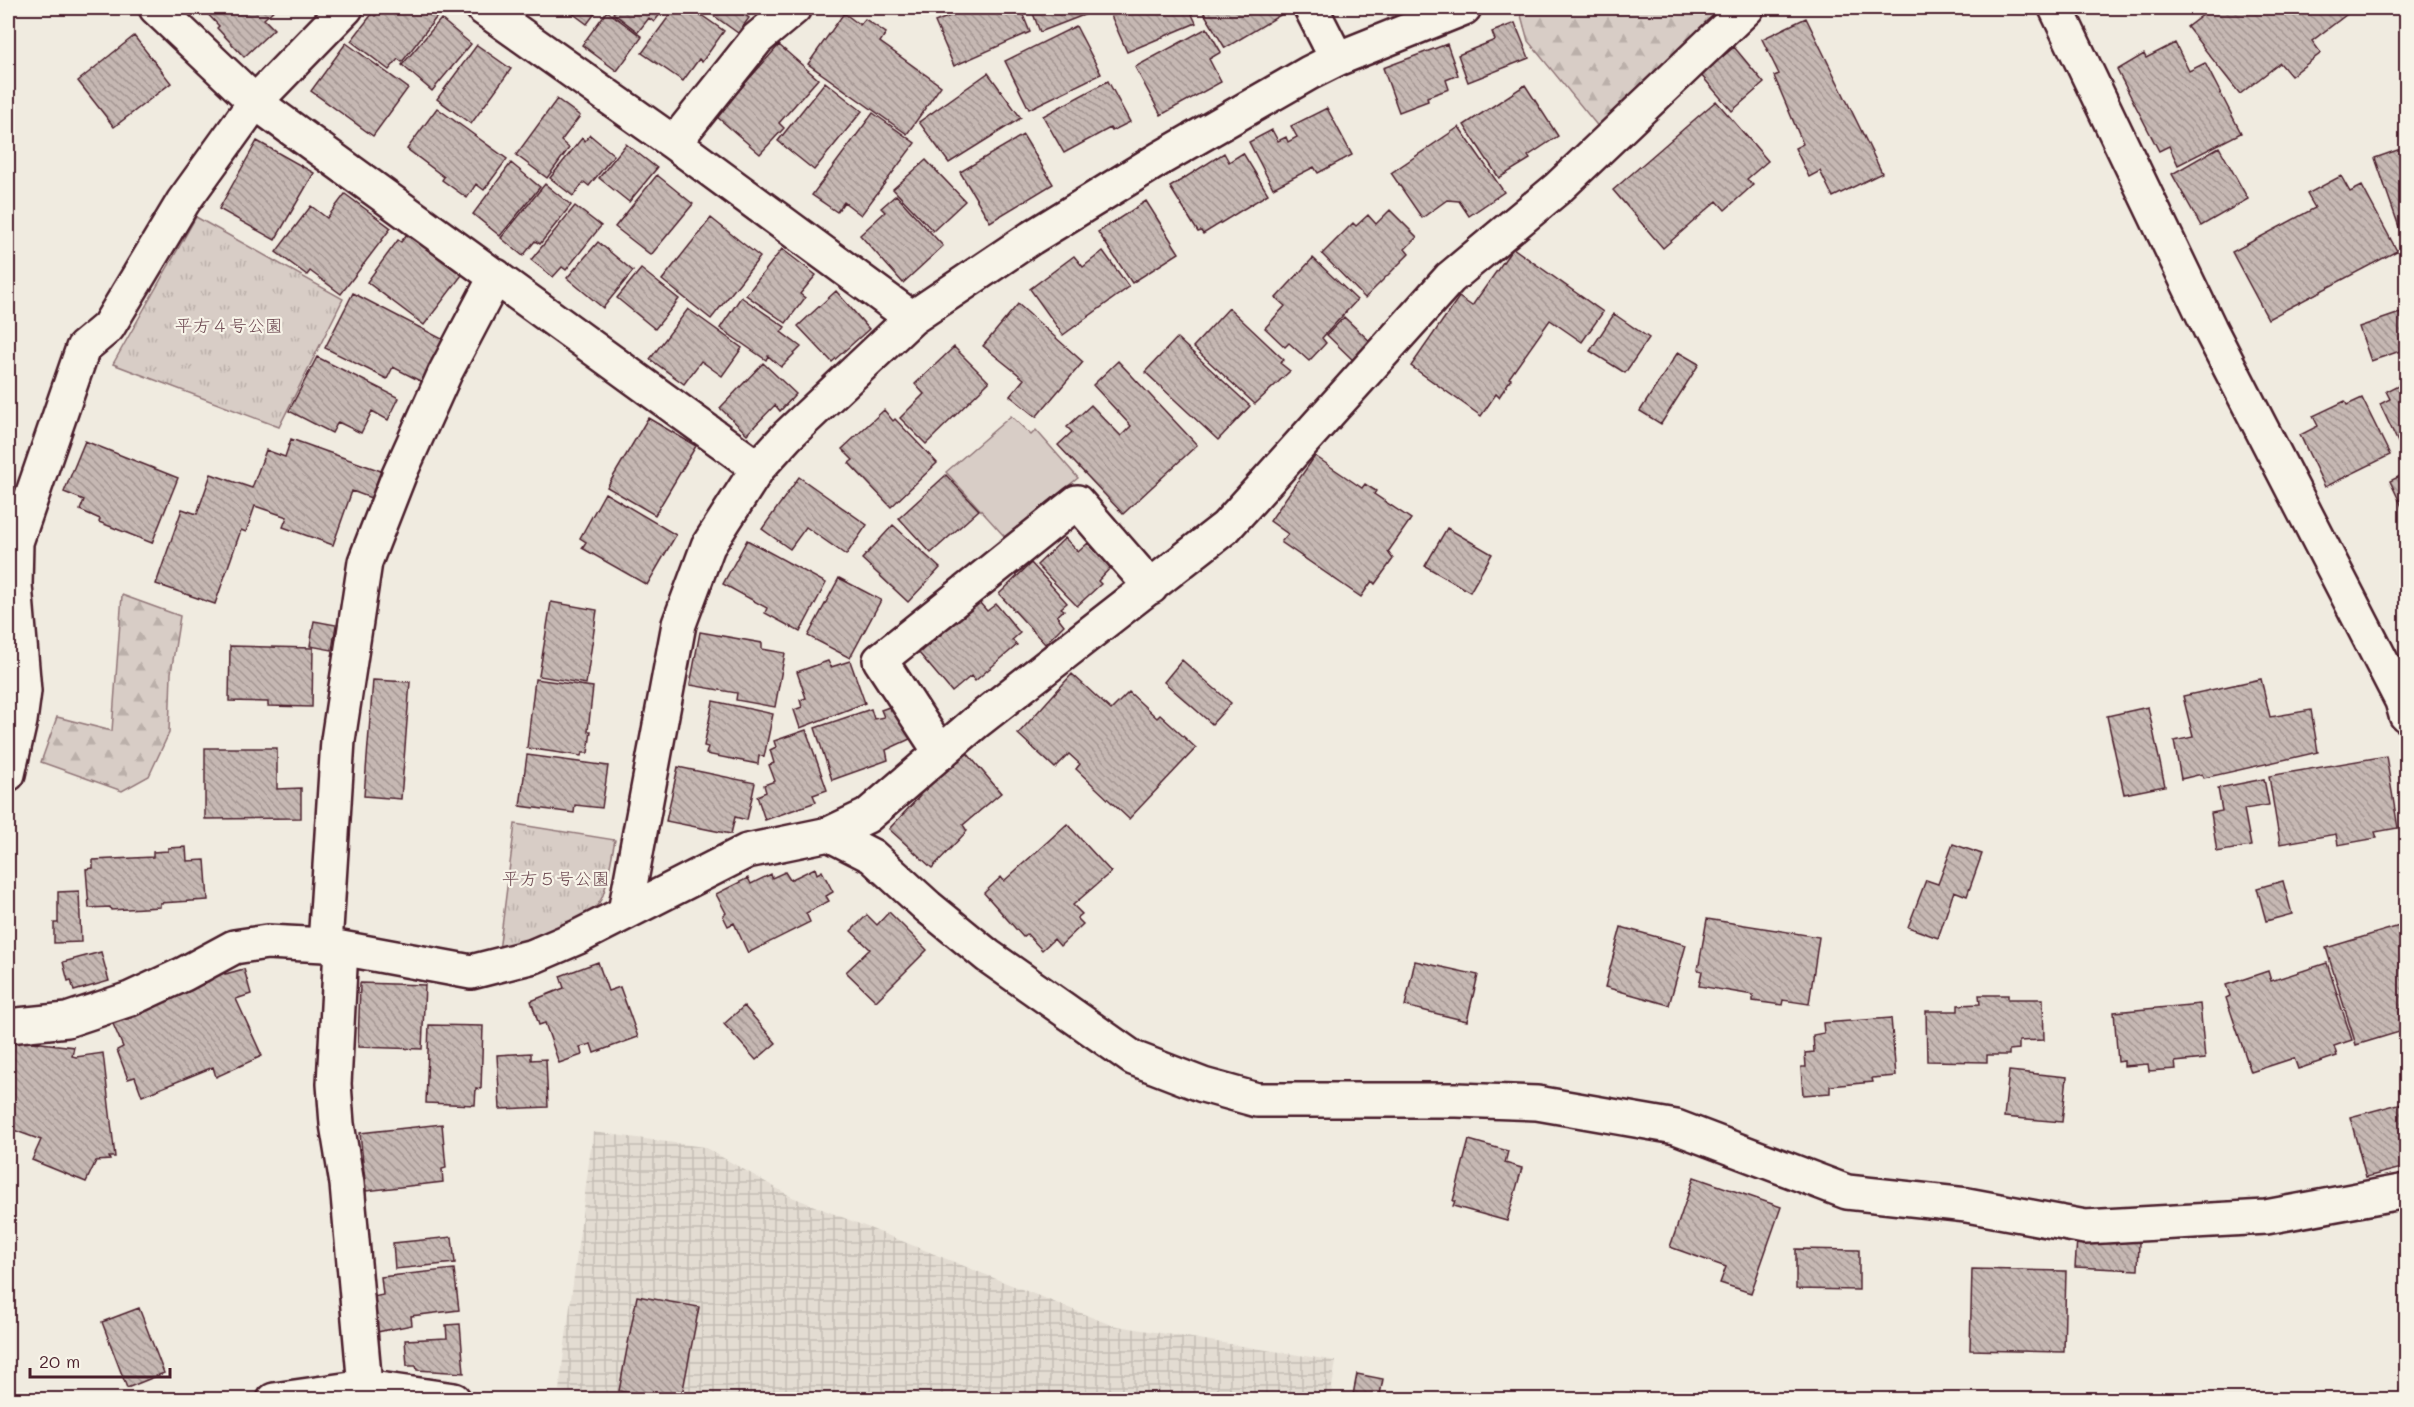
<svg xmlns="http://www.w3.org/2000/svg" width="2414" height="1407" font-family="Mali,'Klee One',sans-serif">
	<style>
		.industrial { fill: url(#industrial-grid) }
		.grass { fill: #d8cdc6; stroke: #917678; stroke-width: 1.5 }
		.forest { fill: url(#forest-firs); stroke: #917678; stroke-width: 1.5 }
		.park { fill: url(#park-tufts); stroke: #917678; stroke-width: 1.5 }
		.building { fill: url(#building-back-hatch); stroke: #4a1f2b; stroke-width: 1.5 }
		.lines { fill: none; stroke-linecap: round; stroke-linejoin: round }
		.minor-casing { stroke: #4a1f2b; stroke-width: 38 }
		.minor { stroke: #f7f3e8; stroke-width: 33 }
		.labels { text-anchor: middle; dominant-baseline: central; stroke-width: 4.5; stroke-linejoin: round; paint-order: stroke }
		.park-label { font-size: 18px; fill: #6e4a52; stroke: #f7f3e8 }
	</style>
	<defs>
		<pattern id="industrial-grid" width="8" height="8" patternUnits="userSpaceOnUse" patternTransform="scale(1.5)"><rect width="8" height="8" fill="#e3dcd2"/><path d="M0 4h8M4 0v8" fill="none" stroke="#c4bcb4"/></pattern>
		<pattern id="forest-firs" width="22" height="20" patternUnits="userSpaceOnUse" patternTransform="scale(1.5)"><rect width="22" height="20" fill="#d8cdc6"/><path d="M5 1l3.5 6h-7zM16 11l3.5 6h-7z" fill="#bbb0aa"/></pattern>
		<pattern id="park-tufts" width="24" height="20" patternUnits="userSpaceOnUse" patternTransform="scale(1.5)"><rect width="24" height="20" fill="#d8cdc6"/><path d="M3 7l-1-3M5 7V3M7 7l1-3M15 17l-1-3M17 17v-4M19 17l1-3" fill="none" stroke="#bbb0aa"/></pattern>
		<pattern id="building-back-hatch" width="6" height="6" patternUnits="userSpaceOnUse" patternTransform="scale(1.5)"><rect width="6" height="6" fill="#c6b8b3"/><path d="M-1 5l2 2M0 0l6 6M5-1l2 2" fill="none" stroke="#a39592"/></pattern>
	</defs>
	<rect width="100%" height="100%" fill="#f0ebe0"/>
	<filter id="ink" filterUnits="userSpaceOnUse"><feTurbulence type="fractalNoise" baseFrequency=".0167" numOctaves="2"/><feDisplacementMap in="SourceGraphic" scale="12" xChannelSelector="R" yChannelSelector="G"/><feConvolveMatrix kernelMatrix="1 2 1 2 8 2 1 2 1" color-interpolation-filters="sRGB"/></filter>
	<g filter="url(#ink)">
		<path class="industrial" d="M 593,1132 L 704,1147 L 792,1197 L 1111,1325 L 1336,1361 L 1330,1400 L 617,1400 L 559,1390 Z"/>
		<path class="grass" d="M 1011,416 L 1031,435 L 1036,430 L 1078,478 L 1005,537 L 946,472 Z"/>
		<path class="forest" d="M 1519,8 L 1726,8 L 1600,129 L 1528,41 Z
			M 122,595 L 180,616 L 171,673 L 169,733 L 149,776 L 122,791 L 41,762 L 57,717 L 112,731 Z"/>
		<path class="park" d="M 196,217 L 343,299 L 279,427 L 113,364 Z
			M 515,824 L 615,840 C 611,858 609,878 603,895 C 590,929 530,940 499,951 Z"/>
		<path class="building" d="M 202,8 L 276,8 L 264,19 L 274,29 L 244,57 L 217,28 L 219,26 Z
			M 382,8 L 439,8 L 436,11 L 439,14 L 402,62 L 398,59 L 389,70 L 351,41 L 372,14 L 375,16 Z
			M 560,8 L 599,8 L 587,24 L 568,10 L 567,13 Z
			M 617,8 L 665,8 L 654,22 L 649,18 L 638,32 L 613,13 Z
			M 675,8 L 691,8 L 724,31 L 702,62 L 699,59 L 683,81 L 642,53 Z
			M 705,8 L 744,8 L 740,11 L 749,18 L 738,33 L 710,13 Z
			M 970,8 L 1020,8 L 1030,32 L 954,66 L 935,22 Z
			M 1031,8 L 1102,8 L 1040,32 Z
			M 1118,8 L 1189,8 L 1196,23 L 1127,52 L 1109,11 Z
			M 1201,8 L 1292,8 L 1225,48 Z
			M 2212,8 L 2355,8 L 2312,41 L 2321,53 L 2291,76 L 2280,63 L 2240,94 L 2187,27 Z
			M 607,11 L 642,37 L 617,71 L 582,45 Z
			M 844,13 L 860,25 L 865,19 L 886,33 L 880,42 L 941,86 L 907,134 L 808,64 Z
			M 1806,18 L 1882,173 L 1833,197 L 1820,171 L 1809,177 L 1795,148 L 1803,144 L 1774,76 L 1779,74 L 1762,39 Z
			M 441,19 L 471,44 L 432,91 L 402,65 Z
			M 1515,23 L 1529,58 L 1468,82 L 1458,55 L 1495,40 L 1492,32 Z
			M 1076,26 L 1101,74 L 1029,109 L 1005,61 Z
			M 1207,28 L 1221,52 L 1209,59 L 1221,82 L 1161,115 L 1135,67 Z
			M 134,36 L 171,83 L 114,127 L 78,81 Z
			M 346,43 L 408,88 L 373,136 L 311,91 Z
			M 2175,43 L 2189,71 L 2205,63 L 2241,133 L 2178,165 L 2169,146 L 2159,151 L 2117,70 L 2144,54 L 2146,58 Z
			M 1447,44 L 1458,75 L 1446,80 L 1449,89 L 1427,97 L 1428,101 L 1399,112 L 1383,68 Z
			M 477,45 L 511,69 L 471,124 L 437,99 Z
			M 779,45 L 818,79 L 779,123 L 784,128 L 760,154 L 716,116 Z
			M 1734,47 L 1764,83 L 1732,111 L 1701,75 Z
			M 988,73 L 1021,118 L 949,163 L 919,122 Z
			M 1108,81 L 1130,122 L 1112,131 L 1110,128 L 1064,153 L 1043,116 Z
			M 825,82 L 862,111 L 814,170 L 778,141 Z
			M 1525,85 L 1558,136 L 1528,156 L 1530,159 L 1499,178 L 1464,125 Z
			M 557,99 L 580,116 L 561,141 L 569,148 L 547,178 L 516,155 Z
			M 1716,101 L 1768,161 L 1747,179 L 1753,185 L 1725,210 L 1717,201 L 1663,248 L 1613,190 Z
			M 437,108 L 507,159 L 484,190 L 476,184 L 467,198 L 442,180 L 444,177 L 407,149 Z
			M 1327,108 L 1352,155 L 1318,173 L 1314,167 L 1273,188 L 1249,142 L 1272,130 L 1278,141 L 1286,137 L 1288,142 L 1297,137 L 1291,126 Z
			M 873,113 L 915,143 L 861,215 L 844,202 L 837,212 L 812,195 Z
			M 1459,127 L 1504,192 L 1469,216 L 1459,201 L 1447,200 L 1422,218 L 1391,173 Z
			M 590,135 L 614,155 L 589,186 L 584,182 L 573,196 L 550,178 L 582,138 L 585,141 Z
			M 1023,135 L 1053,184 L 990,222 L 960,172 Z
			M 257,141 L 314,173 L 275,240 L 219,209 Z
			M 626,144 L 657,168 L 629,202 L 599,178 Z
			M 2219,147 L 2248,199 L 2201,226 L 2172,174 Z
			M 2406,147 L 2406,247 L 2375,158 Z
			M 1224,153 L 1229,162 L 1243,153 L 1268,194 L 1203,234 L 1201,231 L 1198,232 L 1170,187 Z
			M 926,160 L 965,201 L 933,231 L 893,189 Z
			M 511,163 L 540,187 L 500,236 L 473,214 Z
			M 657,175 L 693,204 L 651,255 L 615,227 Z
			M 2341,176 L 2350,192 L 2362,186 L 2397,251 L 2268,319 L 2232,252 L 2315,208 L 2307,194 Z
			M 545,184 L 571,205 L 540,244 L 535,241 L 523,256 L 501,238 Z
			M 345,194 L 391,228 L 341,294 L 310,271 L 307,275 L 276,252 L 311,206 L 327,218 Z
			M 896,195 L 943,246 L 903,283 L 860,235 L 885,212 L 881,208 Z
			M 1146,201 L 1179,253 L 1132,283 L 1098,232 Z
			M 575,206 L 601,226 L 566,270 L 562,267 L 553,277 L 531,260 Z
			M 1390,210 L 1417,237 L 1405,249 L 1409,254 L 1365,298 L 1322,254 L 1353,223 L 1356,226 L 1368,215 L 1376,224 Z
			M 711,218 L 760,257 L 711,319 L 662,280 Z
			M 407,234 L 462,275 L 424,325 L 367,282 L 398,240 L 401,242 Z
			M 598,242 L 633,271 L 603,308 L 567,278 Z
			M 1513,248 L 1603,312 L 1582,342 L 1550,320 L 1509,378 L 1511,379 L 1499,397 L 1496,394 L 1481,416 L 1411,366 L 1459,297 L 1472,306 Z
			M 782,249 L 816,275 L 800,294 L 805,298 L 786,323 L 746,295 Z
			M 1103,251 L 1129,287 L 1063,335 L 1030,289 L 1074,256 L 1083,267 Z
			M 1313,258 L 1357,300 L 1322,338 L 1326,343 L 1309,361 L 1289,343 L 1285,347 L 1265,328 L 1285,306 L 1276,298 Z
			M 641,269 L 679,299 L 655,329 L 617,298 Z
			M 836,291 L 869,329 L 832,362 L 798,326 Z
			M 353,293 L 444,340 L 422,382 L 393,367 L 387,379 L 325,348 Z
			M 741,297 L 785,327 L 781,332 L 801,347 L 781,367 L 768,356 L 766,360 L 720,328 Z
			M 1018,304 L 1083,362 L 1036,417 L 1010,396 L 1024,379 L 983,346 Z
			M 1229,308 L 1284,360 L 1280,363 L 1290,371 L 1255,404 L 1193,347 Z
			M 688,309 L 742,348 L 722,376 L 701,361 L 684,384 L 650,359 Z
			M 2400,313 L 2406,331 L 2406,349 L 2371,361 L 2359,327 Z
			M 1614,314 L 1649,338 L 1625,373 L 1590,351 Z
			M 1344,317 L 1374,345 L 1356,363 L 1327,335 Z
			M 1177,338 L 1250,406 L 1218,440 L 1145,372 Z
			M 954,347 L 989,382 L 926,444 L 900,418 L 924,394 L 915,384 Z
			M 1678,352 L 1699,364 L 1661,424 L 1640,411 Z
			M 317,357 L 399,398 L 388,420 L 372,411 L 361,433 L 338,422 L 332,433 L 289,411 Z
			M 1118,361 L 1197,445 L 1123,514 L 1058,445 L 1072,432 L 1067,427 L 1091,405 L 1121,436 L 1131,426 L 1093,385 Z
			M 763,363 L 796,394 L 780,411 L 775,405 L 747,434 L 720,408 Z
			M 2406,381 L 2406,451 L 2403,453 L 2380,404 L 2390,399 L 2386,391 Z
			M 2362,398 L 2390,455 L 2325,487 L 2300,435 L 2318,426 L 2313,416 L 2345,401 L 2347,405 Z
			M 884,410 L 893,421 L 895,419 L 937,463 L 891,507 L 849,463 L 853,460 L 842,449 Z
			M 648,418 L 696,446 L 655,515 L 607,487 Z
			M 291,439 L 381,471 L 371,498 L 352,491 L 333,545 L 283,527 L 287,517 L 255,506 L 246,532 L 241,530 L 215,604 L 156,584 L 182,509 L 197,514 L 211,474 L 252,488 L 266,450 L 285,457 Z
			M 85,441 L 178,478 L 152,543 L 99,522 L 100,519 L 80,510 L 84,500 L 64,492 Z
			M 1315,456 L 1362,488 L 1365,484 L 1376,491 L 1374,494 L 1411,519 L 1388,552 L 1393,559 L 1375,584 L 1372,581 L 1361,597 L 1281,542 L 1288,534 L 1270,521 Z
			M 2406,473 L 2406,515 L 2390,481 Z
			M 946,475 L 979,510 L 931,553 L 899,518 Z
			M 799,477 L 867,525 L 846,555 L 806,527 L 790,549 L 762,529 Z
			M 605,493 L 676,535 L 647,585 L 582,548 L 586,542 L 580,538 Z
			M 893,525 L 940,568 L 908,602 L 862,559 Z
			M 1447,528 L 1492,554 L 1470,592 L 1425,566 Z
			M 1065,538 L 1078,552 L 1088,543 L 1111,567 L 1098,581 L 1101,584 L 1077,606 L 1037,565 Z
			M 747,540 L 826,583 L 800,632 L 765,613 L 767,608 L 723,584 Z
			M 1031,563 L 1067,603 L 1061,608 L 1064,610 L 1057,616 L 1064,625 L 1045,644 L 999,594 Z
			M 839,578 L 881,600 L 850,658 L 808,636 Z
			M 551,602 L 597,610 L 586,684 L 539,676 Z
			M 979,602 L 987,611 L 996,604 L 1020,633 L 1012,640 L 1017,645 L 975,681 L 971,676 L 952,692 L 919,653 Z
			M 314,621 L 336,625 L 332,650 L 310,646 Z
			M 700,632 L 762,643 L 762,649 L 785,653 L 775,707 L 736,700 L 737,693 L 690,685 Z
			M 230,646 L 313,648 L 312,707 L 268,706 L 268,702 L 229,701 Z
			M 1182,660 L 1231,703 L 1212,724 L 1164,682 Z
			M 828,661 L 831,667 L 850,661 L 865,703 L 800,728 L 794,710 L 802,707 L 800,700 L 806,698 L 797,672 Z
			M 1072,674 L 1111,710 L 1129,692 L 1157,718 L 1160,715 L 1196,748 L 1129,819 L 1076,769 L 1080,764 L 1069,754 L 1055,768 L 1018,734 Z
			M 535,679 L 593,687 L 588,731 L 591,731 L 588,753 L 582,753 L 581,756 L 527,748 Z
			M 2261,679 L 2270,717 L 2311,710 L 2318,752 L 2204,778 L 2202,774 L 2181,779 L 2174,741 L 2193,737 L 2183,696 Z
			M 373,680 L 410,682 L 401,799 L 364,796 Z
			M 713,701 L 773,714 L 764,757 L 759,755 L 758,764 L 706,754 L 708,747 L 704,746 Z
			M 892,706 L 911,734 L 910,739 L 886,750 L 888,760 L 832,780 L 815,728 L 871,709 L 874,719 L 884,717 L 881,710 Z
			M 2148,707 L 2165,786 L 2124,794 L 2107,716 Z
			M 806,730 L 827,790 L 813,795 L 816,802 L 765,820 L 757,796 L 766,792 L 764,785 L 775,781 L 769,765 L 774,763 L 770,750 L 776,747 L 774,741 Z
			M 205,748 L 277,748 L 277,789 L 301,788 L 301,818 L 205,819 Z
			M 967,753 L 1001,793 L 963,825 L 967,831 L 932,868 L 889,829 L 920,796 L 917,793 Z
			M 527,755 L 608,766 L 602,808 L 575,805 L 574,813 L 520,806 Z
			M 2386,756 L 2398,828 L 2375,832 L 2377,838 L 2338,845 L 2336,834 L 2280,844 L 2269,776 Z
			M 678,767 L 755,783 L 747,820 L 735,817 L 731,834 L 666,821 Z
			M 2264,779 L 2269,805 L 2244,809 L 2251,846 L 2217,852 L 2211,813 L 2222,811 L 2218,788 Z
			M 1067,824 L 1111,872 L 1073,905 L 1082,914 L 1077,918 L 1083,924 L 1060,946 L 1054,939 L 1042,950 L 1027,934 L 1023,937 L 984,893 L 1001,877 L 1004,881 Z
			M 1953,844 L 1982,854 L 1967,896 L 1954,891 L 1938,938 L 1908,927 L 1926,880 L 1938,884 Z
			M 186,847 L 187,861 L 205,860 L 208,900 L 160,903 L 160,907 L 111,910 L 110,907 L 89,908 L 86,869 L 93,868 L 93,860 L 153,857 L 153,852 L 168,851 L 168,848 Z
			M 815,868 L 817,874 L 822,871 L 833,892 L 826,896 L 829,901 L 806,913 L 810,922 L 748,953 L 734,923 L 728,926 L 723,916 L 726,913 L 716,894 L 748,878 L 751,884 L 771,874 L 772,878 L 785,872 L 790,880 Z
			M 2283,881 L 2292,914 L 2266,921 L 2257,888 Z
			M 79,891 L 81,942 L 54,943 L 54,923 L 58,923 L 58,892 Z
			M 889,912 L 927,950 L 876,1001 L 846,972 L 870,949 L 851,931 L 867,915 L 877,925 Z
			M 1707,919 L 1819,937 L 1809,1004 L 1783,1000 L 1782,1005 L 1753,1001 L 1753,995 L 1699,986 L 1702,971 L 1698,970 Z
			M 2406,924 L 2406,1030 L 2356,1045 L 2326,948 Z
			M 1621,927 L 1686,945 L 1669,1005 L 1605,987 Z
			M 101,952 L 109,981 L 74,991 L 71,980 L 68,981 L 63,962 Z
			M 1415,961 L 1478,975 L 1467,1021 L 1405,1006 Z
			M 598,962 L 608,991 L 620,987 L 638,1037 L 594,1053 L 591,1044 L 580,1047 L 582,1055 L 559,1063 L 545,1023 L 539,1025 L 531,1001 L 564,988 L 560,976 Z
			M 2327,963 L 2352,1040 L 2334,1046 L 2337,1056 L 2298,1069 L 2294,1058 L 2251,1072 L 2226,998 L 2230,996 L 2226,985 L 2268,971 L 2271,981 Z
			M 244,969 L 251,994 L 236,999 L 262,1056 L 216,1077 L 213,1067 L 142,1096 L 135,1077 L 128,1079 L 117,1050 L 123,1047 L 110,1017 L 224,971 L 225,974 Z
			M 360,983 L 425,985 L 422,1049 L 358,1047 Z
			M 1979,995 L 2008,995 L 2008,999 L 2043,999 L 2044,1040 L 2019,1041 L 2019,1049 L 2009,1050 L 2009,1055 L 1987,1055 L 1987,1062 L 1927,1061 L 1926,1011 L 1958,1011 L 1958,1005 L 1980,1004 Z
			M 2200,1004 L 2205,1059 L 2175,1062 L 2176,1069 L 2149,1071 L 2148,1064 L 2124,1066 L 2124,1061 L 2118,1062 L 2114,1012 Z
			M 744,1006 L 776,1043 L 756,1060 L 724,1024 Z
			M 1891,1018 L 1896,1076 L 1872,1078 L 1873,1082 L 1830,1086 L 1830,1093 L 1803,1095 L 1801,1067 L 1806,1067 L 1805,1053 L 1814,1052 L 1813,1035 L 1824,1033 L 1823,1023 Z
			M 429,1025 L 483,1026 L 481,1089 L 476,1088 L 475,1105 L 426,1103 Z
			M 8,1039 L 74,1047 L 72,1056 L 76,1057 L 103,1053 L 115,1157 L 109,1157 L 110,1160 L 96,1161 L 86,1182 L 32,1160 L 41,1140 L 8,1128 Z
			M 531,1053 L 531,1060 L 546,1059 L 548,1107 L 500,1109 L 497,1055 Z
			M 2009,1071 L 2067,1077 L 2062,1122 L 2004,1117 Z
			M 2406,1102 L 2406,1167 L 2366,1177 L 2350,1117 Z
			M 442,1124 L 446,1168 L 442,1169 L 443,1182 L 366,1191 L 360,1133 Z
			M 1469,1140 L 1508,1151 L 1505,1163 L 1522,1168 L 1507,1221 L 1453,1206 L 1455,1201 L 1453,1201 Z
			M 1694,1177 L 1781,1207 L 1751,1293 L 1720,1283 L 1726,1267 L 1670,1247 Z
			M 452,1237 L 455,1263 L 395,1269 L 393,1243 Z
			M 2077,1239 L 2139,1242 L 2138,1270 L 2075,1267 Z
			M 1796,1249 L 1859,1250 L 1859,1290 L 1796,1289 Z
			M 454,1269 L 459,1310 L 411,1316 L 412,1325 L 377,1332 L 373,1297 L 383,1295 L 381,1277 Z
			M 1972,1269 L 2066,1271 L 2064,1352 L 1970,1350 Z
			M 637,1296 L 699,1307 L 681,1400 L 667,1400 L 619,1391 Z
			M 139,1308 L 164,1373 L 127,1388 L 102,1322 Z
			M 460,1324 L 464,1373 L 417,1370 L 416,1366 L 407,1366 L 405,1340 L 447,1338 L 446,1325 Z
			M 1357,1374 L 1383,1379 L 1379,1400 L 1352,1400 Z"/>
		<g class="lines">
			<defs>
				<path id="minor" d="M 156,8 L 255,102 L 758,468
					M 483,8 L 674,143 L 912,318
					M 1311,8 L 1337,59
					M 2056,8 L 2210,329 L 2402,701 L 2406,715
					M 674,143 L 757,39 L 794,8
					M 941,753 L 880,660 L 1077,502 L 1151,587
					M 8,774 L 20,721 L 24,691 L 15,585 L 16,542 L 83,348 L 108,327 L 183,202 L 255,102 L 346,8
					M 829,834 L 872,856 L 928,907 L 988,956 L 1133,1058 L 1203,1085 L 1257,1100 L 1457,1100 L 1537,1103 L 1676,1127 L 1847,1192 L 1967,1205 L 2085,1227 L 2266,1217 L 2406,1191
					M 625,912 L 679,624 L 708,546 L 758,468 L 787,436 L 912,318 L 1031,238 L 1161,158 L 1309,73 L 1337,59 L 1464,8
					M 325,945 L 338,740 L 365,562 L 399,475 L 445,373 L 496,276
					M 341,948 L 334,1084 L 337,1124 L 347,1184 L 365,1387
					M 8,1026 L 67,1020 L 130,999 L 184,974 L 234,947 L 267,942 L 325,945 L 471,972 L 534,956 L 578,937 L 747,851 L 829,834 L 867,816 L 975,723 L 1226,527 L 1450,278 L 1558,188 L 1747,8
					M 274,1400 L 365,1387 L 454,1400"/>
			</defs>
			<use href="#minor" class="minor-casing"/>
			<use href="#minor" class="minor"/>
		</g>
	</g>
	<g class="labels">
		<g class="park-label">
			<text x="229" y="325">平方４号公園</text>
			<text x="556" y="878">平方５号公園</text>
		</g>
	</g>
	<rect width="2414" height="1407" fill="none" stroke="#f7f3e8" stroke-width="30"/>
	<rect x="15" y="15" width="2384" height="1377" fill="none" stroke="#4a1f2b" stroke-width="2" filter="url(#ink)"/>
	<path d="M30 1368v9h140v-9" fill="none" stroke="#4a1f2b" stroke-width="3"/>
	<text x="39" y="1368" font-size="18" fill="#4a1f2b" stroke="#f7f3e8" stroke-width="4.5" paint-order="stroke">20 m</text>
</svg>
